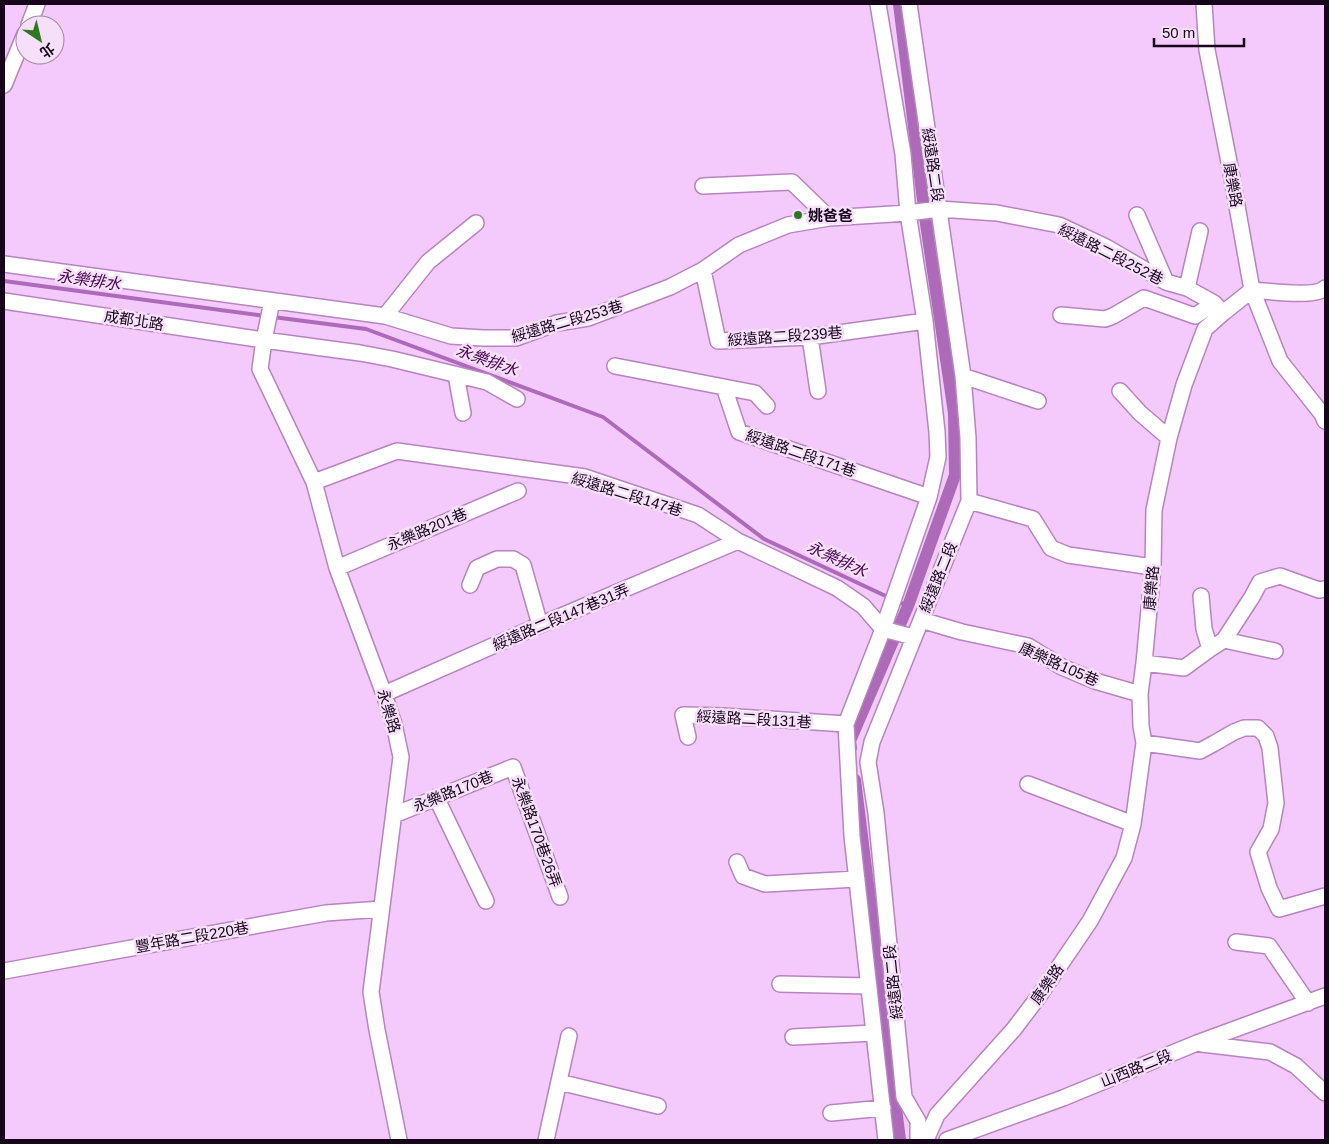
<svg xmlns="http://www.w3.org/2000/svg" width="1329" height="1144" font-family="Helvetica,'Noto Sans TC',sans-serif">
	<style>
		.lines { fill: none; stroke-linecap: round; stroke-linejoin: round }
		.stream { stroke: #ac6ab9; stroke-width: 4 }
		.canal { stroke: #ac6ab9; stroke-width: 12 }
		.minor-casing { stroke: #b784c1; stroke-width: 18 }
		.minor { stroke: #fff; stroke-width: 15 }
		.poi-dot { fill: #2e791f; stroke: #f5dff9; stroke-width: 2 }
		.labels { text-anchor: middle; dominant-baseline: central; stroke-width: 5; stroke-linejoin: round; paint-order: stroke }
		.street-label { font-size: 15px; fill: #17051b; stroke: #f5dff9 }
		.poi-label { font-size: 15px; font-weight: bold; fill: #17051b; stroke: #f5dff9; text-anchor: start }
		.water-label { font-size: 16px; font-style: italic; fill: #460451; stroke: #f5dff9 }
	</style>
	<rect width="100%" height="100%" fill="#f4c9fc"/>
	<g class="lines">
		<path class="stream" d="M 4,281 L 266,316
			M 273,317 L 366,329 L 603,417 L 764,539 L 890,598
			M 897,601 L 908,606"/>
		<path class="canal" d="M 851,748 L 850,741 L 908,606 L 955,475 L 954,413 L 925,217 L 899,4
			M 855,780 L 900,1140"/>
		<defs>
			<path id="minor" d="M 878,4 L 903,154 L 908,213 L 925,321 L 937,432 L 938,457 L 929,497 L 883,629 L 846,724 L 852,836 L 886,1140
				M 909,4 L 963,376 L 968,438 L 969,501 L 872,742 L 868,762 L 876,813 L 904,1097 L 918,1121 L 918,1140
				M 1204,4 L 1207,50 L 1230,167 L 1252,290 L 1280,361 L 1322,414 L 1325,421
				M 29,25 L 37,4
				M 4,85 L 25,34
				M 703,186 L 792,182 L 829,218
				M 1137,215 L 1166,282
				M 4,264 L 385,316 L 451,336 L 483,338 L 516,338 L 557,323 L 588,318 L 670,287 L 703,270 L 739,245 L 788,225 L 829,218 L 908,213 L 939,209 L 997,213 L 1059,225 L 1106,247 L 1166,282 L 1187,288 L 1214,303 L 1223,313
				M 703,270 L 718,341 L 810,337 L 925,321
				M 1187,288 L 1200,231
				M 1252,290 C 1268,291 1315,298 1325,288
				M 4,301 L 264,340 L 360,353 L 392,359 L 487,382 L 517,399
				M 272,301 L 264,340 L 260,369 L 314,482 L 337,568 L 384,694 L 394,724 L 401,757 L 371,992 L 377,1030 L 399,1140
				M 1061,315 L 1105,319 L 1113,316 L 1144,298 L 1195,316 L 1214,303
				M 385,316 L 428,262 L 476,223
				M 810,337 L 818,391
				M 615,366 L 724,387 L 739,432 L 929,497
				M 456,375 L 463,413
				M 963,376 L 1038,401
				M 724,387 L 755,393 L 767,406
				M 1120,391 L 1140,413 L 1169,438
				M 314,482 L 397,451 L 585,477 L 698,515 L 738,541 L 837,588 L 863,606 L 883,629 L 913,637
				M 969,501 L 1033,519 L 1051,548 L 1068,555 L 1153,567
				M 337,568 L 518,491
				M 470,585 L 477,568 L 497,559 L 513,559 L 523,565 L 540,625
				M 1201,596 L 1204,629 L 1210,649
				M 921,620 L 962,632 L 1028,646 L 1062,667 L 1095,681 L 1140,694
				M 1224,640 L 1275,651
				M 1144,663 L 1184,668 L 1210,649 L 1224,640 L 1252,597 L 1260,582 L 1280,576 L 1319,590 L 1325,589
				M 384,694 L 540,625 L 738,541
				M 688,737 L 683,715 L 723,716 L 846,724
				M 1144,743 L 1200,751 L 1213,744 L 1234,732 L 1244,728 L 1258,728 L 1266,736 L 1270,748 L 1276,803 L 1271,829 L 1258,852 L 1269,888 L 1279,909 L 1325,896
				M 1028,784 L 1133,824
				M 436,797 L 486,901
				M 394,815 L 513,767 L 560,897
				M 737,862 L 743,876 L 765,884 L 857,879
				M 1236,942 L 1269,946 L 1308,1003
				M 4,971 L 326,913 L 381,909
				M 780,984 L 869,986
				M 793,1037 L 874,1033
				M 1202,1044 L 1270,1052 L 1296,1066 L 1325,1093
				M 559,1082 L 658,1106
				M 831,1113 L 883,1108
				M 546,1140 L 569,1036
				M 926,1140 L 937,1115 L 1014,1029 L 1039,996 L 1090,921 L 1124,858 L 1133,824 L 1144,743 L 1141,726 L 1140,694 L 1144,663 L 1153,567 L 1154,510 L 1169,438 L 1184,385 L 1205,329 L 1223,313 L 1252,290
				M 947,1140 L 1063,1098 L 1197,1043 L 1325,996"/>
		</defs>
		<use href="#minor" class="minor-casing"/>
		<use href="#minor" class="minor"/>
	</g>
	<circle class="poi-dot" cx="798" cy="215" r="5"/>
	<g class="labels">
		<g class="street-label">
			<text transform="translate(933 165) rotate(82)">綏遠路二段</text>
			<text transform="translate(1233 185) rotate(80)">康樂路</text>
			<text transform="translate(1111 254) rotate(27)">綏遠路二段252巷</text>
			<text transform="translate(134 320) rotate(9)">成都北路</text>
			<text transform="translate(567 321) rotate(-16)">綏遠路二段253巷</text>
			<text transform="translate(785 336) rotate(-4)">綏遠路二段239巷</text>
			<text transform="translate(801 453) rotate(19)">綏遠路二段171巷</text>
			<text transform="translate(627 494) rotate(17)">綏遠路二段147巷</text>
			<text transform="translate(427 529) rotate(-23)">永樂路201巷</text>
			<text transform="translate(938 577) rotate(-68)">綏遠路二段</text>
			<text transform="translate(1151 588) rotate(-85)">康樂路</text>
			<text transform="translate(561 617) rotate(-23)">綏遠路二段147巷31弄</text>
			<text transform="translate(1059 664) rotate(24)">康樂路105巷</text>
			<text transform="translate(389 711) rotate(73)">永樂路</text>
			<text transform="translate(754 719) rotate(3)">綏遠路二段131巷</text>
			<text transform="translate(453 791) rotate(-22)">永樂路170巷</text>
			<text transform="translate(537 832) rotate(70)">永樂路170巷26弄</text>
			<text transform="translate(192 937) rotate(-10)">豐年路二段220巷</text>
			<text transform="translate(893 982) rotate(-96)">綏遠路二段</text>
			<text transform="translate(1047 984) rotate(-55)">康樂路</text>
			<text transform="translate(1136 1068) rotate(-22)">山西路二段</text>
		</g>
		<g class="poi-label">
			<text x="808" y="215">姚爸爸</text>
		</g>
		<g class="water-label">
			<text transform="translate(89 280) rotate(8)">永樂排水</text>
			<text transform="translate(487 360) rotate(20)">永樂排水</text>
			<text transform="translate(837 559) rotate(25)">永樂排水</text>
		</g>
	</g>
	<rect width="1329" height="1144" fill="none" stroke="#17051b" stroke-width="10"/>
	<g transform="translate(40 40) rotate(145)"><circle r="24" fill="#f5dff9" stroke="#9c88a0"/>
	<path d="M0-4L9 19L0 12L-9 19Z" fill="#2e791f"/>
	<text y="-8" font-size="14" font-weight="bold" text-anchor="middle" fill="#17051b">北</text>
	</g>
	<path d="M1154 38v8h90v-8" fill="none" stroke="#17051b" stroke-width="2.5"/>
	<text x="1162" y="38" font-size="15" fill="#17051b" stroke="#f5dff9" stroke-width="4" paint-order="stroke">50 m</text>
</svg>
